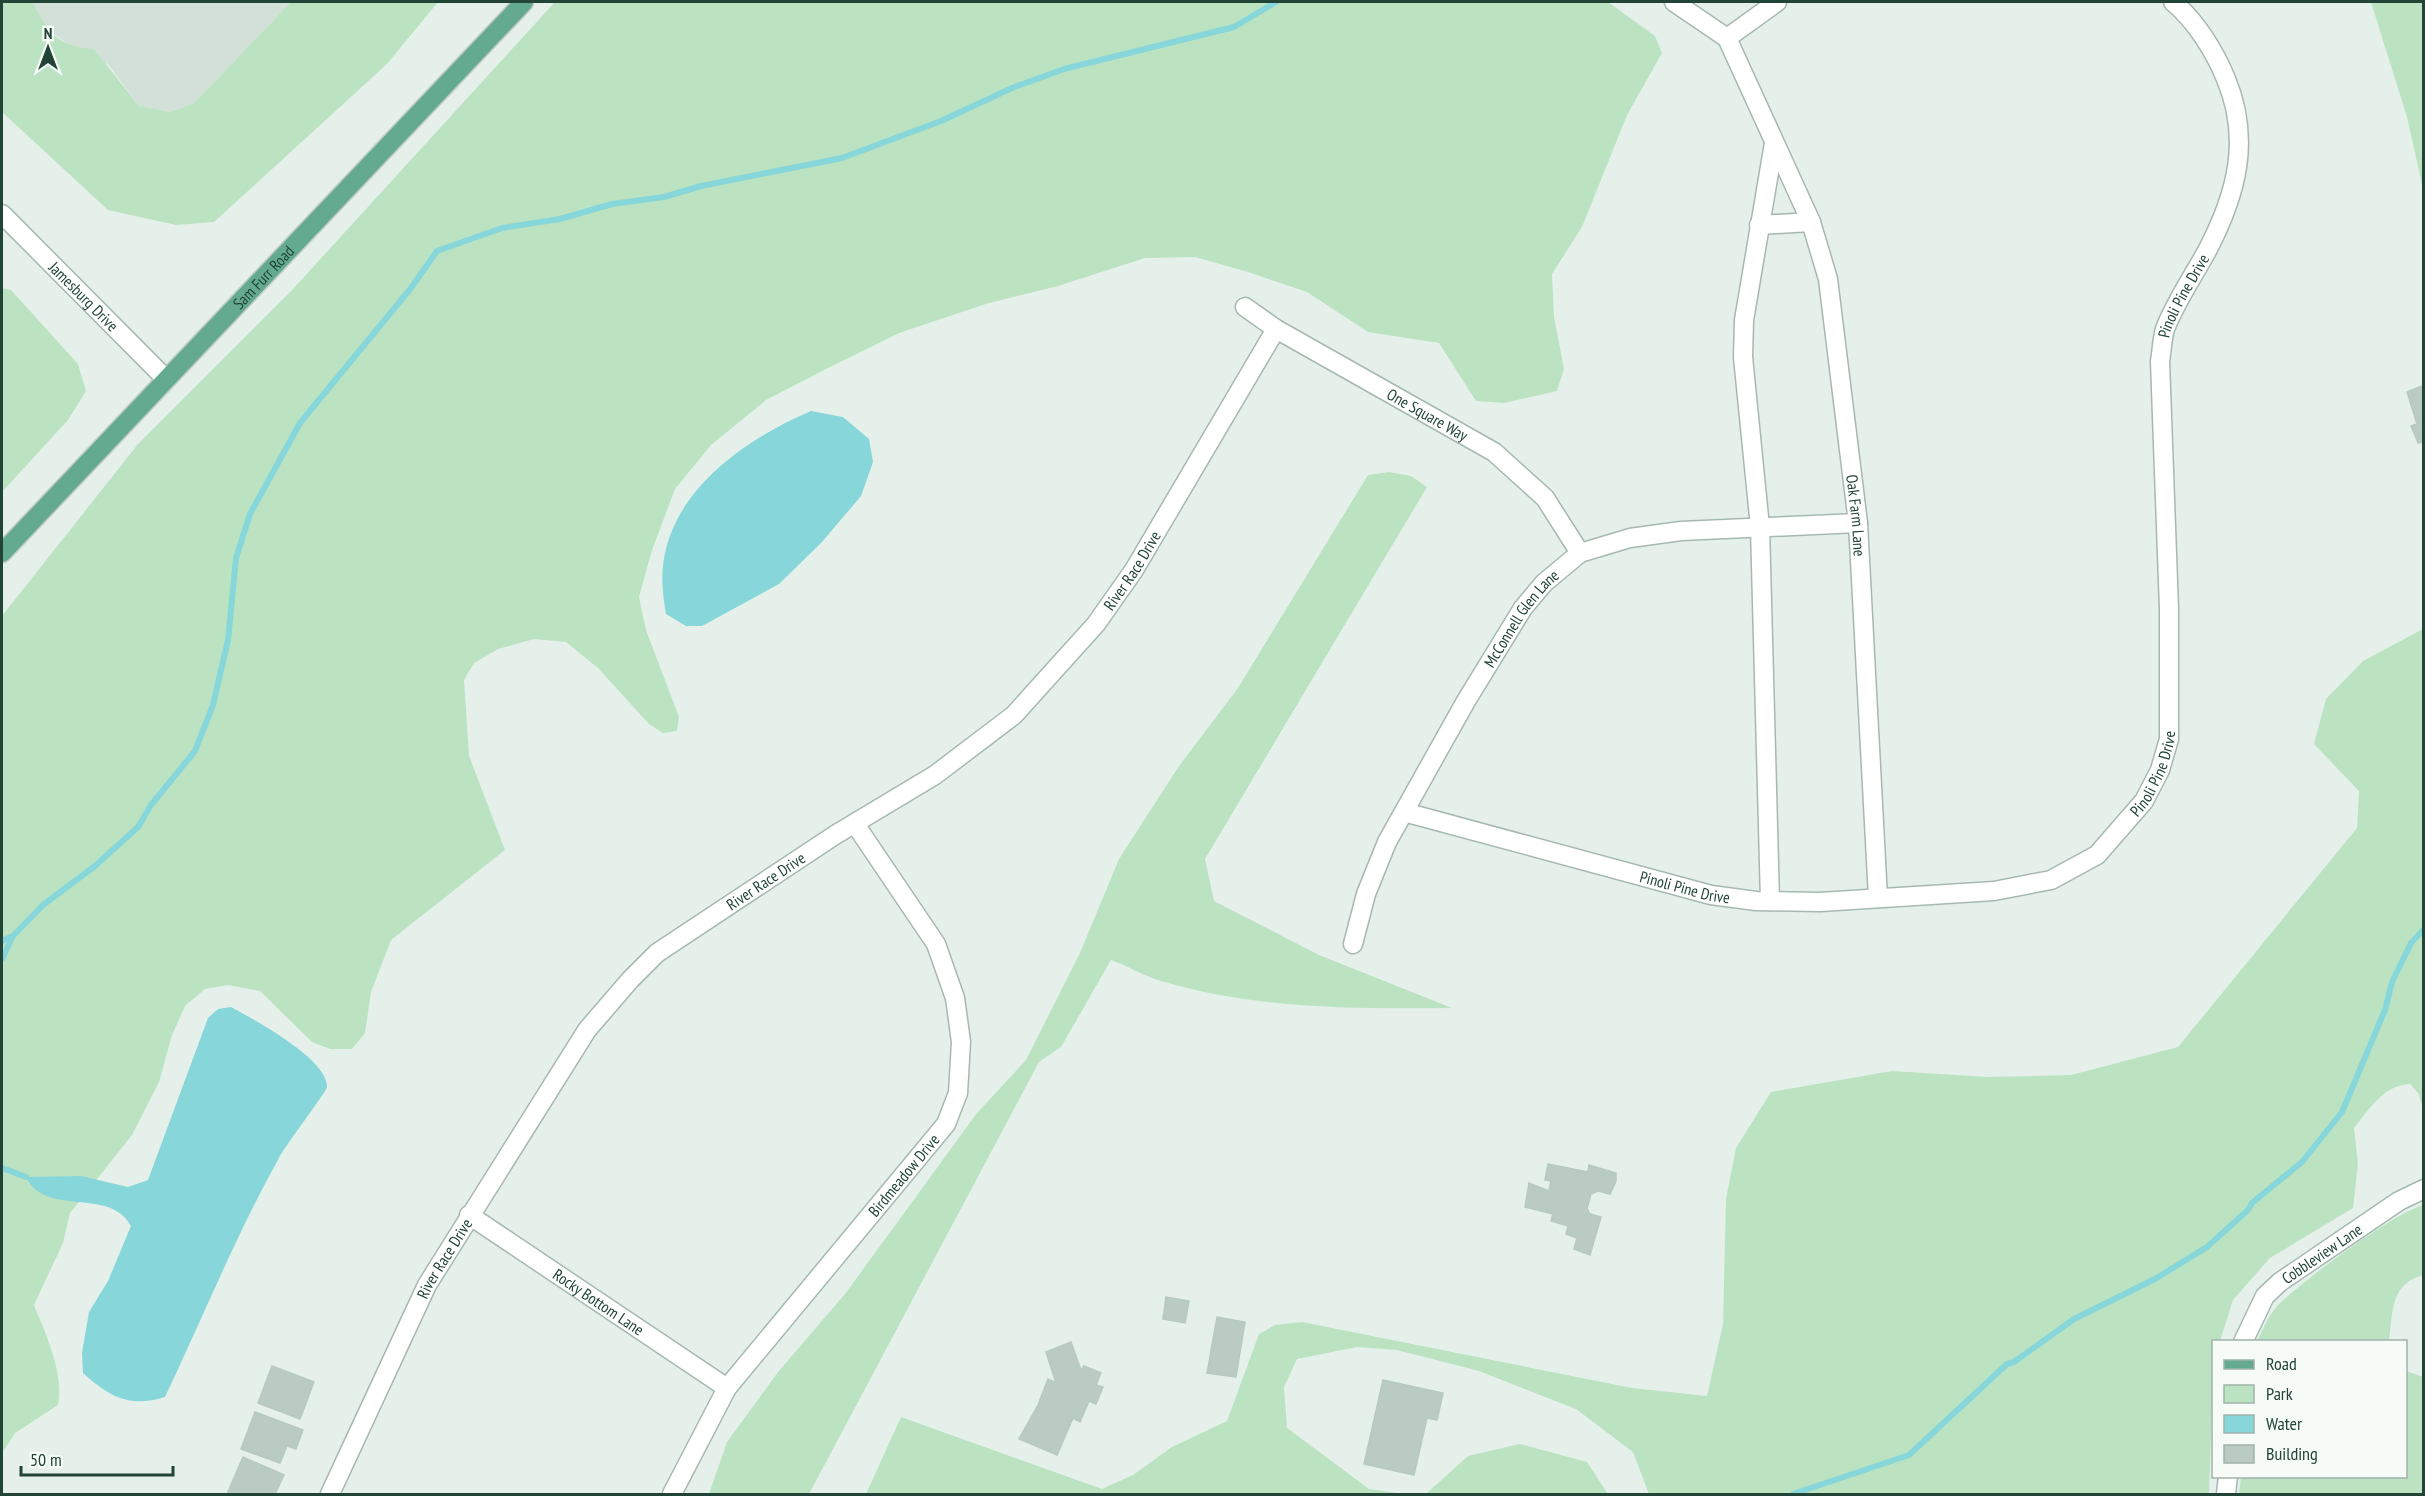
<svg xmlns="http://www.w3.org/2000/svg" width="2425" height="1496" font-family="'PT Sans Narrow',sans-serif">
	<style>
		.built { fill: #d2e0d8 }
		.green { fill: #bbe3c2 }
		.water { fill: #87d6da }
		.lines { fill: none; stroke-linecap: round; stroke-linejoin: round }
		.stream { stroke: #87d6da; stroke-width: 6 }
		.building { fill: #b9cbc2; stroke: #b6cac0; stroke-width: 1.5 }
		.minor-casing { stroke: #a6b9b1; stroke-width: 21 }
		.major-casing { stroke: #c1cbc7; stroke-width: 21 }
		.minor { stroke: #fff; stroke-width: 18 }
		.major { stroke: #64aa91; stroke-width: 18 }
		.labels { text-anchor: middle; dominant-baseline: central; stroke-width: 4.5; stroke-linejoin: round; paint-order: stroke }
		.street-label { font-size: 16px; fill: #214437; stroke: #f6fbf8 }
	</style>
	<rect width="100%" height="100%" fill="#e5f0ea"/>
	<path class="built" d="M 33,2 L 291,2 L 194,103 L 170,112 L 139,106 L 108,64 L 71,47 L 44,26 Z"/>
	<path class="green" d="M 2,2 L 33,2 C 48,34 58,46 94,49 L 139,106 L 170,112 L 194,103 L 291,2 L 438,2 L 387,64 L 214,222 L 176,225 L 108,210 L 2,112 Z
		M 555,2 L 1608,2 L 1655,36 L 1662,53 L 1627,115 L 1582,227 L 1552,274 L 1554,317 L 1564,369 L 1557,391 L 1504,403 L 1476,401 L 1439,343 L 1368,332 L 1307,292 L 1248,272 L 1195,257 L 1145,258 L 1058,286 L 989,303 L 899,333 L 828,368 L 766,400 L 711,445 L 675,489 L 652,550 L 639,597 L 646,630 L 679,717 L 677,731 L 663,733 L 649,724 L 598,668 L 566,642 L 534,639 L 498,649 L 474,663 L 464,680 L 469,756 L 505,850 L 391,940 L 371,992 L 365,1033 L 352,1049 L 330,1049 L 312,1042 L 260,991 L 228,985 L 205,989 L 185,1006 L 172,1035 L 159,1082 L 132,1135 L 70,1213 L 63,1243 L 34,1305 C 46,1335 64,1372 58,1405 L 15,1433 L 2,1453 L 2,616 L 138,444 L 293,289 Z
		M 2371,2 L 2423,2 L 2423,189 L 2407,117 Z
		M 2,288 L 11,290 L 78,364 L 86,391 L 68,420 L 2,492 Z
		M 1389,472 L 1411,476 L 1427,487 L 1205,859 L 1214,901 L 1319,955 L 1452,1008 C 1356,1009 1255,1009 1161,981 C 1144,976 1128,966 1111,960 L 1061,1047 L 1039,1062 L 809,1494 L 709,1494 L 727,1442 L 778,1372 L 845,1294 L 977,1113 L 1026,1060 L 1080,953 L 1119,859 L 1179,766 L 1238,688 L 1368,475 Z
		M 2423,629 L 2423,1108 L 2418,1093 L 2410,1084 C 2383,1085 2370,1109 2354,1128 L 2358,1163 L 2353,1208 L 2270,1258 L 2233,1300 L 2220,1341 L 2214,1342 L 2209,1494 L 1649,1494 L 1633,1452 L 1576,1409 L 1479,1371 L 1397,1350 L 1357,1347 L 1297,1359 L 1284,1387 L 1287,1428 L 1369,1489 L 1404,1494 L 866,1494 L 901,1417 L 1102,1489 L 1133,1475 L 1172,1447 L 1227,1421 L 1259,1334 L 1275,1325 L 1302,1322 L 1632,1388 L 1707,1396 L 1723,1324 L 1726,1199 L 1736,1148 L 1771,1092 L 1892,1071 L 1988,1077 L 2071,1075 L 2178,1047 L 2357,828 L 2359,791 L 2314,744 L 2326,699 L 2363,661 Z
		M 2423,1205 L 2423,1275 C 2390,1284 2393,1312 2389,1341 L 2257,1341 C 2263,1330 2269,1314 2278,1305 C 2305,1279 2389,1216 2423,1205 Z
		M 2406,1371 L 2423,1377 L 2423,1494 L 2239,1494 L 2241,1477 L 2406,1476 Z
		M 1520,1444 L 1587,1462 L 1608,1494 L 1426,1494 L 1468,1456 Z"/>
	<path class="water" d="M 811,411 L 843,417 L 869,439 L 873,462 L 861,496 L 822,542 L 779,584 L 702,626 L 686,626 L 666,614 C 662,592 660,568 667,545 C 685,481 752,436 811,411 Z
		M 231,1007 C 253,1019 328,1059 327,1087 C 327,1091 285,1146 279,1158 C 236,1235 203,1317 165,1397 C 129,1408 110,1397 83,1373 L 82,1353 L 89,1312 L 108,1281 L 131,1226 C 110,1186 45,1218 26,1177 L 81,1176 L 128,1187 L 148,1180 L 208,1018 L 218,1009 Z"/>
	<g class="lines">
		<path class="stream" d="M 2,941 L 13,936
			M 2,959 L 13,936 L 43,905 L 95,866 L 138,827 L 151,805 L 195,751 L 213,705 L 228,640 L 236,558 L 250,514 L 300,423 L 411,288 L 437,251 L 502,228 L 560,219 L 612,204 L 664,197 L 701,186 L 842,158 L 941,121 L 1012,88 L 1064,69 L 1234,27 L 1276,2
			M 2,1168 L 26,1177
			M 1793,1494 L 1909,1455 L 2007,1364 L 2014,1362 L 2074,1319 L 2155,1279 L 2207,1247 L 2248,1210 L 2252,1203 L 2302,1162 L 2342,1112 L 2385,1010 L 2392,982 L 2411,943 L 2424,929"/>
	</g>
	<path class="building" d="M 2424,385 L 2424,442 L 2418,443 L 2411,426 L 2417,424 L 2407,392 Z
		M 1548,1164 L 1588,1172 L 1589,1165 L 1616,1173 L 1616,1181 L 1610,1194 L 1598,1191 L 1591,1194 L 1587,1209 L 1590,1214 L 1601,1217 L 1590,1255 L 1574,1249 L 1577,1238 L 1566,1234 L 1568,1226 L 1551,1221 L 1553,1214 L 1525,1207 L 1529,1183 L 1549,1191 L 1551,1181 L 1545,1180 Z
		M 1166,1297 L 1189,1301 L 1185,1323 L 1163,1319 Z
		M 1217,1317 L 1245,1322 L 1236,1377 L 1207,1373 Z
		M 1071,1342 L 1081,1370 L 1084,1366 L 1101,1373 L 1096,1385 L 1103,1387 L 1096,1404 L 1089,1401 L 1080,1422 L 1073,1418 L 1057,1455 L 1019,1439 L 1038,1405 L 1048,1379 L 1056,1383 L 1046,1352 Z
		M 272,1366 L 314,1382 L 300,1419 L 258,1403 Z
		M 1383,1380 L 1443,1393 L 1437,1420 L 1427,1418 L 1414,1475 L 1364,1464 Z
		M 255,1412 L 303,1430 L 296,1449 L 287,1446 L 280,1463 L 241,1449 Z
		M 243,1457 L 284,1475 L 275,1494 L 227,1494 Z"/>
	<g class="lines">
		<defs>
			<g id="minor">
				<path id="s1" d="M 1674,2 L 1727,38 L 1811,222 L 1828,279 L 1858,523 L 1878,898"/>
				<path d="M 1727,38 L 1777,2"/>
				<path id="s2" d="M 2,214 L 166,379"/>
				<path d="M 1759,225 L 1811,222"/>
				<path id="s3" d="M 1245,307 L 1276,329 L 1494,452 L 1545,498 L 1580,553"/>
				<path id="s4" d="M 1404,812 L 1711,895 L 1756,901 L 1820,902 L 1994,891 L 2051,880 L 2097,855 L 2144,801 L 2160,770 L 2169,739 L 2169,609 L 2160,361 C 2162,350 2162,339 2165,329 C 2176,301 2194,275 2208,249 C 2237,193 2251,139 2226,79 C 2215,52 2196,21 2173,2"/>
				<path d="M 1770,901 L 1760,527 L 1743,357 L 1744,320 L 1774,143"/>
				<path id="s5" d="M 1353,944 L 1366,894 L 1387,842 L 1466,701 L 1523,608 L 1544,583 L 1580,553 L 1630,538 L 1681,531 L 1858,523"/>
				<path id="s6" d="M 469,1215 L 727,1388"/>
				<path id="s7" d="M 2243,1342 L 2265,1296 L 2280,1282 L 2399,1201 L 2424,1189"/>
				<path id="s8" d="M 330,1494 L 427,1285 L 587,1030 L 630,980 L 657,953 L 835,835 L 935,775 L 1014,715 L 1096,624 L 1134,570 L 1276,329"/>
				<path id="s9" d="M 672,1494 L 727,1388 L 946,1124 L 958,1093 L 961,1042 L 955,998 L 936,944 L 855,824"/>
				<path d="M 2226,1494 L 2228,1476"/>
			</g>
			<g id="major">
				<path id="s10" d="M 2,553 L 524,2"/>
			</g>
		</defs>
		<use href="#minor" class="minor-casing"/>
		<use href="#major" class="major-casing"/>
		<use href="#minor" class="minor"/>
		<use href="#major" class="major"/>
	</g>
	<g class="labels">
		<g class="street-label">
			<text stroke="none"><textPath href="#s10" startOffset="380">Sam Furr Road</textPath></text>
			<text stroke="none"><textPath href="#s2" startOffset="116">Jamesburg Drive</textPath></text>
			<text stroke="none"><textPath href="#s4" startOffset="1299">Pinoli Pine Drive</textPath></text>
			<text stroke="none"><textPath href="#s3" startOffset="212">One Square Way</textPath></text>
			<text stroke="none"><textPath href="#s1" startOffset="564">Oak Farm Lane</textPath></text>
			<text stroke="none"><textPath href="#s8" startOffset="1252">River Race Drive</textPath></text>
			<text stroke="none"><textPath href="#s5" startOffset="369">McConnell Glen Lane</textPath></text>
			<text stroke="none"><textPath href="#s4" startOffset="813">Pinoli Pine Drive</textPath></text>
			<text stroke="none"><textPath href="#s8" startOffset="766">River Race Drive</textPath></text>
			<text stroke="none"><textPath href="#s4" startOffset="291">Pinoli Pine Drive</textPath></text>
			<text stroke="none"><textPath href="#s9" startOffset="396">Birdmeadow Drive</textPath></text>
			<text stroke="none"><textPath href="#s7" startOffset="122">Cobbleview Lane</textPath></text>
			<text stroke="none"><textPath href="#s8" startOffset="262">River Race Drive</textPath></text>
			<text stroke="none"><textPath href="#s6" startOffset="156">Rocky Bottom Lane</textPath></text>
		</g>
	</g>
	<rect width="2425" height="1496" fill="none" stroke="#214437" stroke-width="6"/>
	<rect x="2212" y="1340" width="195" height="138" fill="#f6fbf8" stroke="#a1b2ab" stroke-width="1.5"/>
	<rect x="2224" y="1360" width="30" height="9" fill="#64aa91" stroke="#a1b2ab" stroke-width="1.5"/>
	<text x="2266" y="1370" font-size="18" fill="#214437">Road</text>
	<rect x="2224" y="1385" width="30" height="18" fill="#bbe3c2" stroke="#a1b2ab" stroke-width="1.5"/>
	<text x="2266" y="1400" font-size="18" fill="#214437">Park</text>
	<rect x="2224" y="1415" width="30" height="18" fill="#87d6da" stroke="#a1b2ab" stroke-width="1.5"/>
	<text x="2266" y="1430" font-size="18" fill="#214437">Water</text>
	<rect x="2224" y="1445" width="30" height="18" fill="#b9cbc2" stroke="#a1b2ab" stroke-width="1.5"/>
	<text x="2266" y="1460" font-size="18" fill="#214437">Building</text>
	<g transform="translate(48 48)" stroke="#f6fbf8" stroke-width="4.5" paint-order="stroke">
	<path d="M0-4.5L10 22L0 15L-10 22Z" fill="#214437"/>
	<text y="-9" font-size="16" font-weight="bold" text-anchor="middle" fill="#214437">N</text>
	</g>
	<path d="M21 1466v9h152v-9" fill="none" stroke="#214437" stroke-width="3"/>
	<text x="30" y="1466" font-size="18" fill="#214437" stroke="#f6fbf8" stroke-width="4.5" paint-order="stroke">50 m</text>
</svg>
